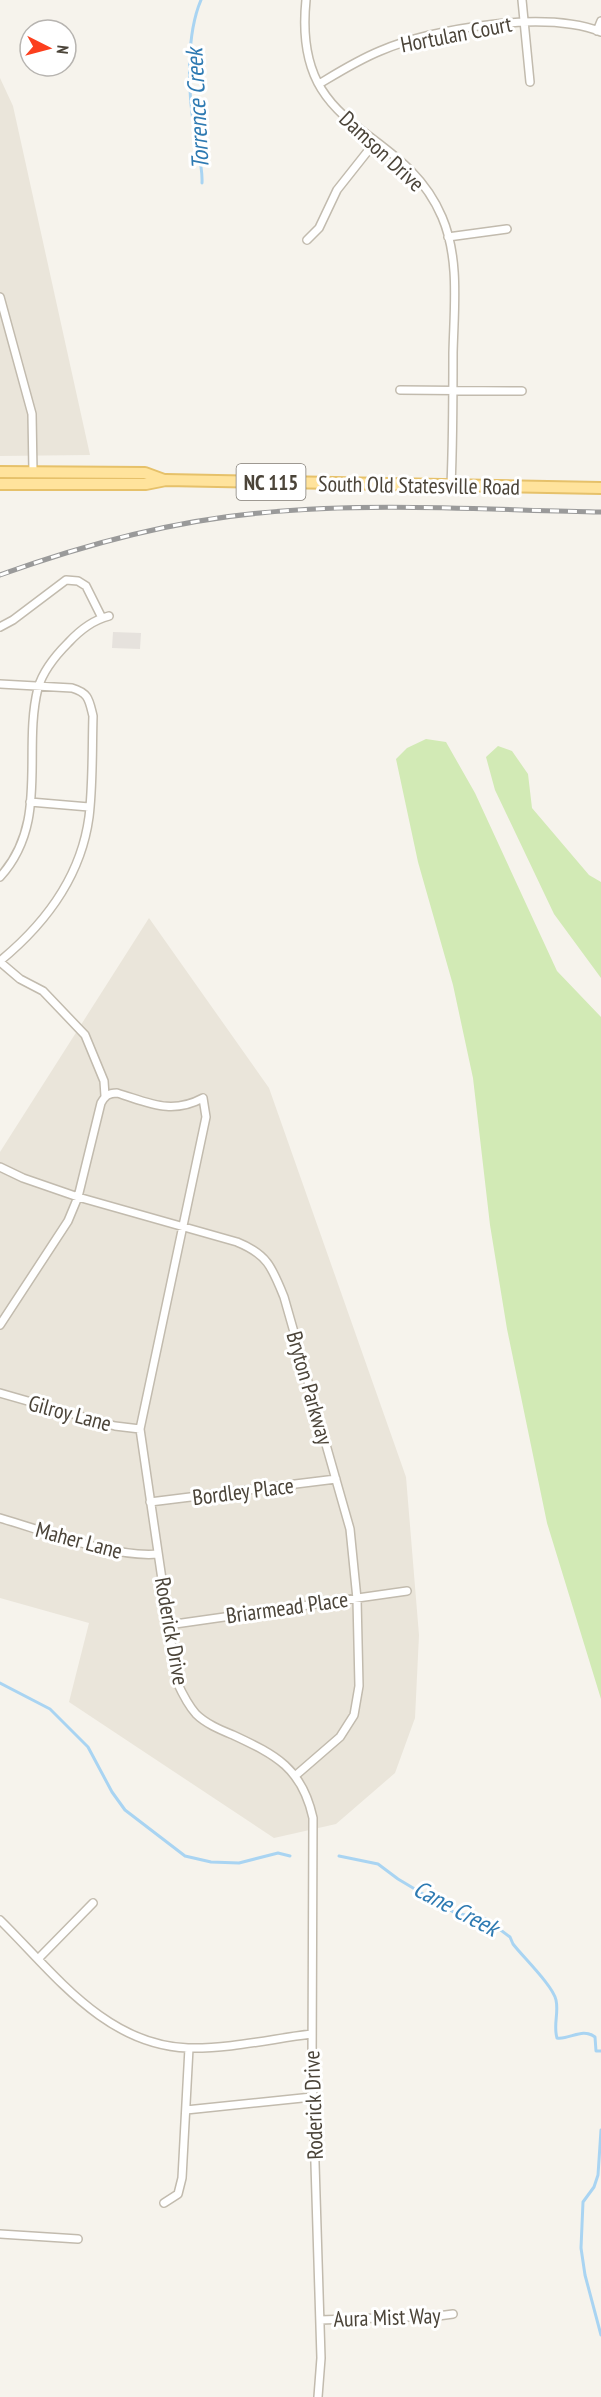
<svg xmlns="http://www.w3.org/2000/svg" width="601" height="2397" font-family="'PT Sans Narrow',sans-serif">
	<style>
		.residential { fill: #eae5da }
		.industrial { fill: #e6e2dd }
		.green { fill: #d2eab5 }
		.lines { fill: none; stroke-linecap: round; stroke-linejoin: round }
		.stream { stroke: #a9d4f2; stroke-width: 3 }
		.minor-casing { stroke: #c2bbae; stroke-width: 10 }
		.primary-casing { stroke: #e6c16a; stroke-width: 14 }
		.minor { stroke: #fff; stroke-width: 7 }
		.primary { stroke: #ffe39c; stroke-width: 10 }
		.rail-casing { stroke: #9a9a9a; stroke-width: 5 }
		.rail { stroke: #fff; stroke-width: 3; stroke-dasharray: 9; stroke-linecap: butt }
		.labels { text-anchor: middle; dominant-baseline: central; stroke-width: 6; stroke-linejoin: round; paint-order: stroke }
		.shield { fill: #fff; stroke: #817c74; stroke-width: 1.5 }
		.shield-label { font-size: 21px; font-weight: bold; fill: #4b4439 }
		.street-label { font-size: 22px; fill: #4b4439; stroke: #fff }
		.water-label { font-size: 24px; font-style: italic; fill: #2e7ab2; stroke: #fff }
	</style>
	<rect width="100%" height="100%" fill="#f6f3ec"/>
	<path class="residential" d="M 0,78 L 13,106 L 90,455 L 0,456 Z
		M 149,918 L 269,1088 L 406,1477 L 419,1635 L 415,1718 L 395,1773 L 336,1824 L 274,1838 L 69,1702 L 89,1623 L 0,1598 L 0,1152 Z"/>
	<path class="industrial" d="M 113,632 L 141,633 L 140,649 L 112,648 Z"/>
	<path class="green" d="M 426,739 L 446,742 L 475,793 L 557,971 L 601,1017 L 601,1699 L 547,1523 L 507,1329 L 490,1225 L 473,1078 L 453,985 L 418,862 L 396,759 L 407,748 Z
		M 498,746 L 512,751 L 528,774 L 532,808 L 589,875 L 601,882 L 601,978 L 554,914 L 495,790 L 486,757 Z"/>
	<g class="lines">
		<path class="stream" d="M 201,0 C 186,35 188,90 194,128 C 196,146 203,164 202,183
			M 0,1683 L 50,1709 L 88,1747 L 112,1792 L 125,1810 L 185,1856 L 211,1862 L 239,1863 L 278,1853 L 290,1856
			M 339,1856 L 378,1864 L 398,1879 L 455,1913 L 486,1919 L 510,1937 L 513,1944 C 523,1957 553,1986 556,2000 C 559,2013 553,2025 557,2038 C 570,2040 582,2027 595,2037 L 596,2051 L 601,2051
			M 601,2130 L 598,2175 L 594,2187 L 583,2202 L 581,2248 L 585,2275 L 601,2335"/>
		<defs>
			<path id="minor" d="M 306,0 C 292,137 401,121 442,217 C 460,259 454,308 453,353 C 453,397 453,441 451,485
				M 522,0 L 530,82
				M 597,31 L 601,21
				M 319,84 C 339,72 358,60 380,51 C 433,28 546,10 601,32
				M 448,237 L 507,229
				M 307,240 L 319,228 L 337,190 L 375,142
				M 0,297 L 32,414 L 33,472
				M 400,390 L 522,391
				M 0,627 L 13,620 L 66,580 L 78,581 L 86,586 L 102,618
				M 0,684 L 72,688 C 89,693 89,700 93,716 C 92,749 93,784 89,817 C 81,876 45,924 0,961
				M 30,802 L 89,807
				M 0,877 C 50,822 22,752 38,688 C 43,671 55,656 68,643 C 79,631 93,620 109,616
				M 0,962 L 20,979 L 43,991 L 85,1035 L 104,1081 L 105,1096
				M 0,1167 L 23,1178 L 78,1197 L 237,1242 C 267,1254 272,1267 284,1297 L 350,1529 L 357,1599 L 359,1686 L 354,1715 L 340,1737 L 295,1776
				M 0,1325 L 68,1221 L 78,1197 L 101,1103 C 105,1096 108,1093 117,1093 C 150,1103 171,1115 203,1098 L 206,1117 L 140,1429 L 177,1682 C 182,1693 188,1705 196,1714 C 206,1724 221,1730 233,1735 C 276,1755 302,1768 313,1818 L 312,2066 L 321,2358 L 318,2397
				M 0,1393 L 115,1426 L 140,1429
				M 150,1502 L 336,1479
				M 0,1518 C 45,1531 113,1558 158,1554
				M 168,1625 L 407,1591
				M 0,1920 C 54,1973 105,2045 188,2048 C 229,2049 271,2039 311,2034
				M 39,1958 L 93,1903
				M 186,2110 L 312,2097
				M 164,2203 L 178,2194 L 182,2178 L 189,2048
				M 0,2234 L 78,2239
				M 320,2320 L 438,2316 L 453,2314"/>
			<path id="primary" d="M 0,472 L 145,473 L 164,480
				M 0,484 L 146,484 L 166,480 L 601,488"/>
		</defs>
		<use href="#minor" class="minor-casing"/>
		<use href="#primary" class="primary-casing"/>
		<use href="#minor" class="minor"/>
		<use href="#primary" class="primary"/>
		<defs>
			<path id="rail" d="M 0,575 C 83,545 172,521 260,513 C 372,502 489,510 601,512"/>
		</defs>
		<use href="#rail" class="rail-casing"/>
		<use href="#rail" class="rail"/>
	</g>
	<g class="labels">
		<rect class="shield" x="236.5" y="464" width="69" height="36" rx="4.5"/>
		<g class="shield-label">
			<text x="271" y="482">NC 115</text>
		</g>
		<g class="street-label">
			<text transform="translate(456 34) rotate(-11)">Hortulan Court</text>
			<text transform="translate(382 151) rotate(43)">Damson Drive</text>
			<text transform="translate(419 485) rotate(1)">South Old Statesville Road</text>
			<text transform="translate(310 1388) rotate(74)">Bryton Parkway</text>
			<text transform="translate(70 1413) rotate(15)">Gilroy Lane</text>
			<text transform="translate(243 1491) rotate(-7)">Bordley Place</text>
			<text transform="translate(79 1540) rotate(15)">Maher Lane</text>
			<text transform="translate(287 1607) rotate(-8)">Briarmead Place</text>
			<text transform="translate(172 1631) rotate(80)">Roderick Drive</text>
			<text transform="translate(313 2105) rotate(-92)">Roderick Drive</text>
			<text transform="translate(387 2317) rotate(-2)">Aura Mist Way</text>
		</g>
		<g class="water-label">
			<text transform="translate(197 109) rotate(-93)">Torrence Creek</text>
			<text transform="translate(456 1908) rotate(28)">Cane Creek</text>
		</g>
	</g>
	<g transform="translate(48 48) rotate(96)"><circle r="28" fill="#ffffff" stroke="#b7b4b0" stroke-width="1.5"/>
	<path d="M0-4.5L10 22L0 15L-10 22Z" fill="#fc3f1d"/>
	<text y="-9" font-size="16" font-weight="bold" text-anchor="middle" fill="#4b4439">N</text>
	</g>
</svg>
